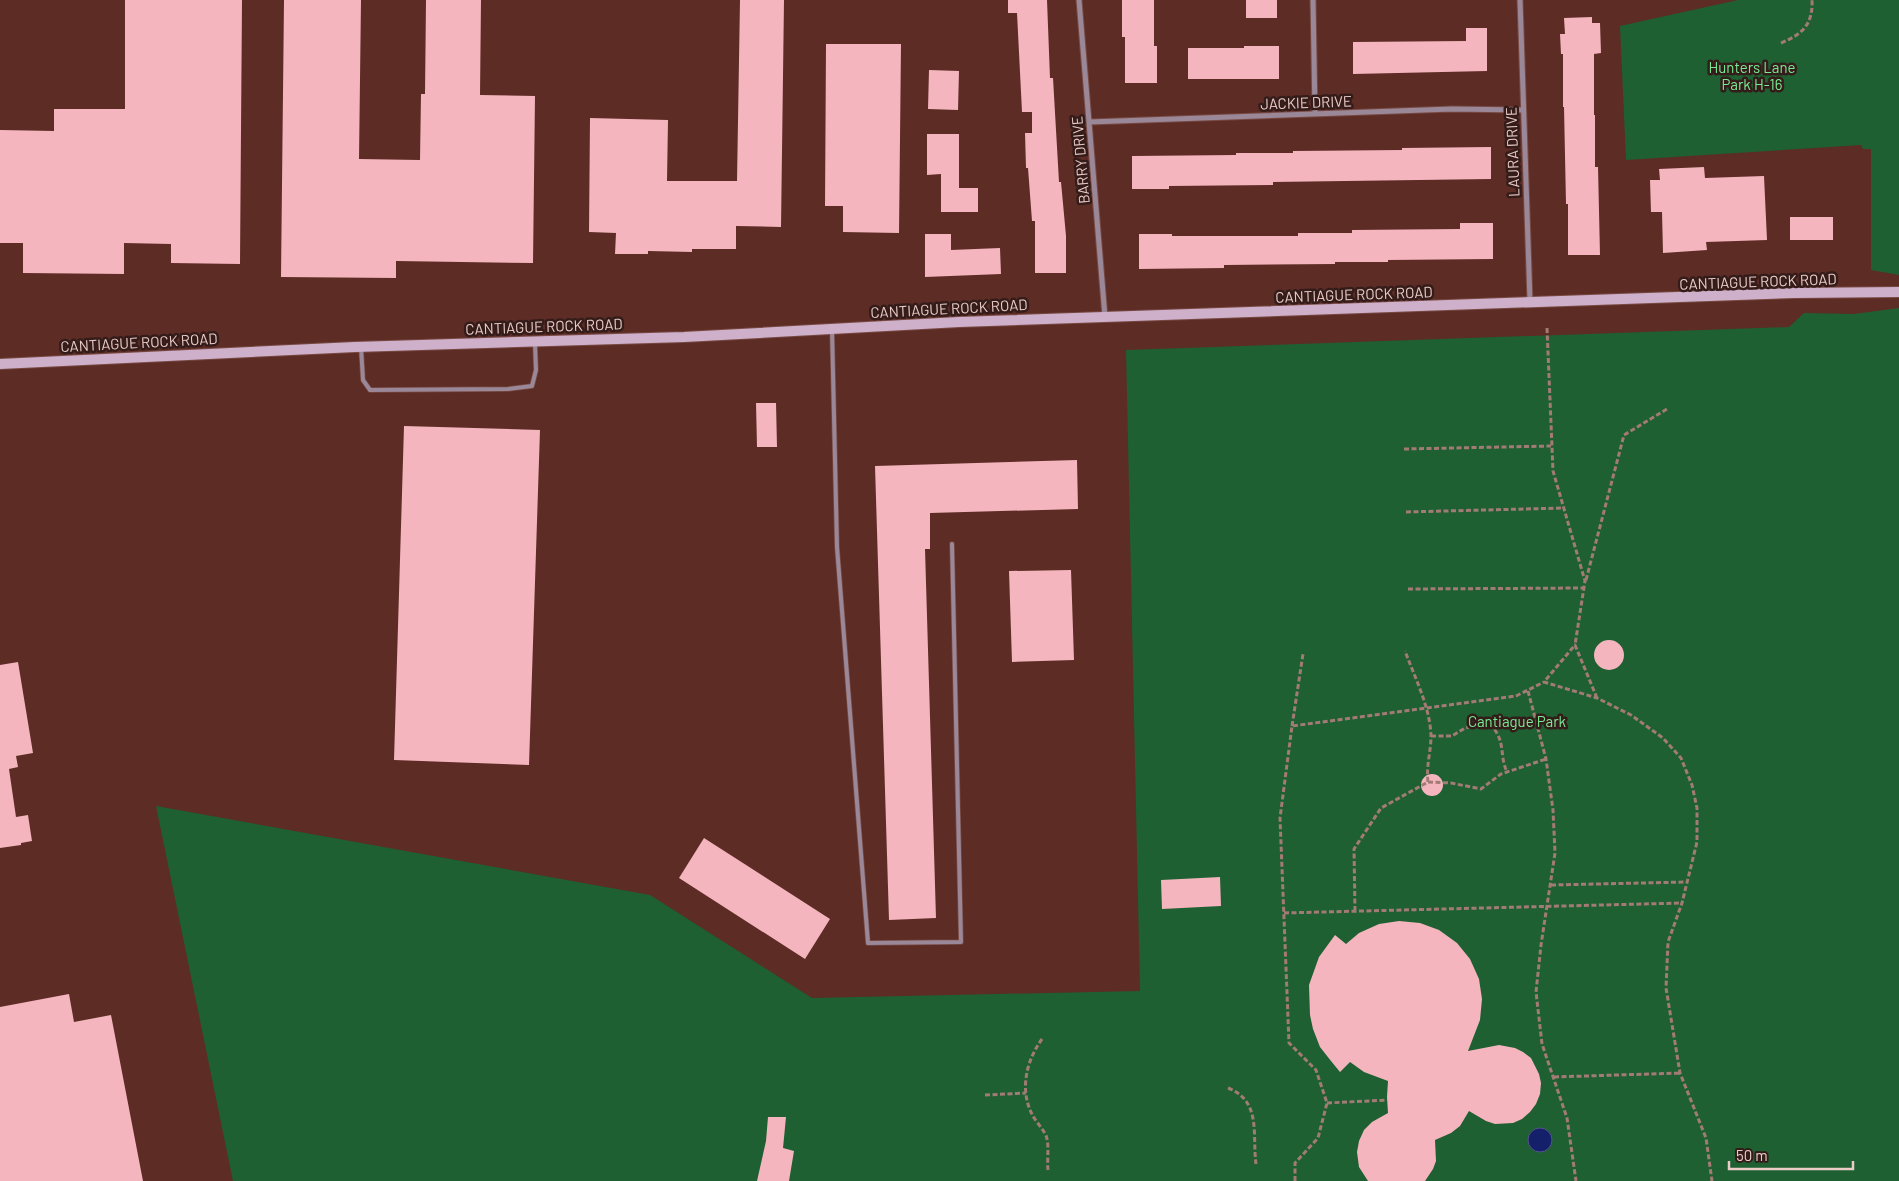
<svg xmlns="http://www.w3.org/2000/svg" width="1899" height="1181" font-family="Barlow,sans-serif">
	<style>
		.green { fill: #1e6031 }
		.water { fill: #15206b; stroke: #565487 }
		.building { fill: #f4b5be }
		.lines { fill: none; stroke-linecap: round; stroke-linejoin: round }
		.lane-casing { stroke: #774942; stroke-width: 5.5 }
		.street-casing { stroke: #774942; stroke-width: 7 }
		.secondary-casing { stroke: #774942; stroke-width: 12 }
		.path { stroke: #a37b75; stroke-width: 3; stroke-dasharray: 5 2.5; stroke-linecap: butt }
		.lane { stroke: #9a8798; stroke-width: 4 }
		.street { stroke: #9a8798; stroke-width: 5 }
		.secondary { stroke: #ceb0cb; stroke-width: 10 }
		.labels { text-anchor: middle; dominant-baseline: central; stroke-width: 5; stroke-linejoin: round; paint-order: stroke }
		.park-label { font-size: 15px; fill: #79eb94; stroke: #331c19 }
		.street-label { font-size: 15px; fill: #ecccc7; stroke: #331c19 }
	</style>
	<rect width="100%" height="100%" fill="#5d2c25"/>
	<path class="green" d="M 1738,0 L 1899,0 L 1899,275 L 1871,270 L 1871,149 L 1863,149 L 1861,145 L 1626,160 L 1620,26 Z
		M 1899,308 L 1899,1181 L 233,1181 L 156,806 L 650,895 L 812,998 L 1140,991 L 1126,350 L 1789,327 L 1804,313 L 1854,314 Z"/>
	<path class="water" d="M1528 1140a12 12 0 1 1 24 0a12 12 0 1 1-24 0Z"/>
	<path class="building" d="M 125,0 L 242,0 L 240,264 L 171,263 L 171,244 L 124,243 L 124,274 L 23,273 L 23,243 L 0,243 L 0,130 L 54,131 L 54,109 L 125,109 Z
		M 284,0 L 361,0 L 359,159 L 420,160 L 421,94 L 425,94 L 426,0 L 481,0 L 480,95 L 535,96 L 533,263 L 396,261 L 396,278 L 281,277 Z
		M 740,0 L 784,0 L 781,227 L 736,226 L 736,249 L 692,249 L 692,252 L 648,251 L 648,254 L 615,254 L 616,233 L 589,232 L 590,118 L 668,120 L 667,181 L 737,181 Z
		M 1008,0 L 1047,0 L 1050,78 L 1053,78 L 1059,182 L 1061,182 L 1066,236 L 1066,273 L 1035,273 L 1035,221 L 1032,221 L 1028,168 L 1026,168 L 1025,133 L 1032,133 L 1032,112 L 1022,112 L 1017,13 L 1008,13 Z
		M 1122,0 L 1154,0 L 1154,46 L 1157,46 L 1157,83 L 1125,83 L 1125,37 L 1122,37 Z
		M 1246,0 L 1277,0 L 1277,18 L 1246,18 Z
		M 1592,17 L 1592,23 L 1600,23 L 1601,53 L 1594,54 L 1594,115 L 1595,115 L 1595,167 L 1598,167 L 1600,255 L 1568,255 L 1568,204 L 1566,204 L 1564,107 L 1563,107 L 1563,54 L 1561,54 L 1560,34 L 1565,34 L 1564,18 Z
		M 1466,28 L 1487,28 L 1487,71 L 1353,74 L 1353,42 L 1466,41 Z
		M 826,44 L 901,44 L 899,233 L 843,232 L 843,206 L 825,206 Z
		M 1244,46 L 1279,46 L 1279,79 L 1188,79 L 1188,48 L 1244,48 Z
		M 929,70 L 959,71 L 958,110 L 928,109 Z
		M 927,134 L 959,134 L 959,188 L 978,188 L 978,212 L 941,212 L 941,174 L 927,175 Z
		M 1491,147 L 1491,179 L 1273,182 L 1273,185 L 1169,186 L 1169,189 L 1132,189 L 1132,156 L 1236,155 L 1236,153 L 1293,153 L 1293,151 L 1402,150 L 1402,148 Z
		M 1704,167 L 1705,178 L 1764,176 L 1767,240 L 1706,242 L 1707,250 L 1663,253 L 1662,212 L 1651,212 L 1650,180 L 1660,180 L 1659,169 Z
		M 1790,217 L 1833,217 L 1833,240 L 1790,240 Z
		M 1460,223 L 1493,223 L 1493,259 L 1388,260 L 1388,262 L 1335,262 L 1335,264 L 1224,265 L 1224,268 L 1139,269 L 1139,234 L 1172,234 L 1172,236 L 1298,236 L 1298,233 L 1352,233 L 1352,230 L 1460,229 Z
		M 925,234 L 951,234 L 951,250 L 1000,248 L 1001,274 L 925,277 Z
		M 756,403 L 776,403 L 777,447 L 757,447 Z
		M 404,426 L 540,430 L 529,765 L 394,760 Z
		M 1077,460 L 1078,509 L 930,513 L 930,549 L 925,549 L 936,918 L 889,920 L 875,466 Z
		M 1071,570 L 1074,660 L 1012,662 L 1009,571 Z
		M1594 655a15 15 0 1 1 30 0a15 15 0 1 1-30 0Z
		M 18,662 L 33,753 L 16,756 L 18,767 L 9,769 L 16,817 L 28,815 L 32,841 L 21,843 L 21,845 L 0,848 L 0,665 Z
		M1421 785a11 11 0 1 1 22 0a11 11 0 1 1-22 0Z
		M 704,838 L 830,919 L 805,959 L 679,878 Z
		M 1220,877 L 1221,906 L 1162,909 L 1161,880 Z
		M 1399,921 L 1420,923 L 1439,930 L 1457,943 L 1470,959 L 1479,979 L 1482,999 L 1480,1020 L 1468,1051 L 1499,1045 L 1515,1048 L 1523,1052 L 1531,1058 L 1539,1074 L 1541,1083 L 1540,1094 L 1536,1104 L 1530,1112 L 1522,1119 L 1513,1123 L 1495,1124 L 1486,1121 L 1469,1111 L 1460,1126 L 1451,1133 L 1435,1140 L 1436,1161 L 1433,1169 L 1425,1181 L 1368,1181 L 1359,1167 L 1357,1152 L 1359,1141 L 1364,1130 L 1372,1122 L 1388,1113 L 1387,1097 L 1388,1081 L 1364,1072 L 1350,1062 L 1340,1072 L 1331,1061 L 1320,1047 L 1313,1029 L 1310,1015 L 1309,985 L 1319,957 L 1335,935 L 1346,944 L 1359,933 L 1379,924 Z
		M 69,994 L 74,1022 L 111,1015 L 143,1181 L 0,1181 L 0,1007 Z
		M 768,1117 L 786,1117 L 783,1148 L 794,1151 L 789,1181 L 757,1181 L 766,1141 Z"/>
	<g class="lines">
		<defs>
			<path id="lane" d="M 832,329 L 837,547 L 868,943 L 961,942 L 952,544
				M 361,347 L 363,380 L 370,390 L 508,389 L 532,386 L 536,370 L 535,344"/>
			<path id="street" d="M 1079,0 L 1105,317
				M 1313,0 L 1315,114
				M 1520,0 L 1530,302
				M 1089,122 L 1452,109 L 1523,110"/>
			<path id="secondary" d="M 0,364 L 355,347 L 684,337 L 959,322 L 1794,293 L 1899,292"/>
		</defs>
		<use href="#lane" class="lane-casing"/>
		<use href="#street" class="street-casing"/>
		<use href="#secondary" class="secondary-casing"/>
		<path class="path" d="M 1781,43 C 1803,34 1813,24 1812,0
			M 1547,328 L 1553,471 L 1585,581 L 1575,645
			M 1404,449 L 1551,446
			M 1406,512 L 1564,508
			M 1586,580 L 1624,435 L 1667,409
			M 1408,589 L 1584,588
			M 1528,691 L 1546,759 L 1553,810 L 1555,853 L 1541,945 L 1536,992 L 1542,1044 L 1567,1118 L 1576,1181
			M 1597,698 L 1575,645 L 1544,682 L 1597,698 L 1631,715 L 1663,738 L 1681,758 L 1692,785 L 1697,808 L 1697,842 L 1682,903 L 1668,942 L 1666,988 L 1680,1073 L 1706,1138 L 1712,1181
			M 1292,726 L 1303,654
			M 1431,736 L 1452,736 L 1465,728 L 1480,725 L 1493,727 C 1506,745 1499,754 1507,772
			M 1428,782 L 1451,783 L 1481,789 L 1501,774 L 1546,759
			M 1551,885 L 1687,882
			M 1355,911 L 1354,849 L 1381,808 L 1428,782 C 1426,766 1431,751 1431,736 C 1430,707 1415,678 1405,651
			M 1284,913 L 1682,903
			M 1042,1039 C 1026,1061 1019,1091 1033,1116 C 1036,1122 1046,1132 1047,1139 C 1049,1148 1047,1160 1048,1170
			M 1554,1077 L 1680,1073
			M 1228,1088 C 1262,1101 1252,1135 1256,1164
			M 985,1095 L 1026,1093
			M 1327,1103 L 1387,1100
			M 1295,1181 L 1295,1163 L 1318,1138 L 1327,1103 L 1316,1070 L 1289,1043 L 1280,818 L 1292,726 L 1516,696 L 1544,682"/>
		<use href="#lane" class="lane"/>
		<use href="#street" class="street"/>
		<use href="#secondary" class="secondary"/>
	</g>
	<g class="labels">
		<g class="park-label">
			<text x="1752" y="67">Hunters Lane<tspan x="1752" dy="17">Park H-16</tspan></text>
			<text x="1517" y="721">Cantiague Park</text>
		</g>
		<g class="street-label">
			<text transform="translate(1306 102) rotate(-2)">JACKIE DRIVE</text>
			<text transform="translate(1512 152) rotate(-92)">LAURA DRIVE</text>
			<text transform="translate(1080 160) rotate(-95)">BARRY DRIVE</text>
			<text transform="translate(1758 281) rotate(-2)">CANTIAGUE ROCK ROAD</text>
			<text transform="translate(1354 294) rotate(-2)">CANTIAGUE ROCK ROAD</text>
			<text transform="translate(949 308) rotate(-3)">CANTIAGUE ROCK ROAD</text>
			<text transform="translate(544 326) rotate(-2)">CANTIAGUE ROCK ROAD</text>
			<text transform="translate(139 342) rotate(-3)">CANTIAGUE ROCK ROAD</text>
		</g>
	</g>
	<path d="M1729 1161v8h124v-8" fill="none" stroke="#ecccc7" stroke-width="2.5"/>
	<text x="1736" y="1161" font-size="15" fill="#ecccc7" stroke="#331c19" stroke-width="4" paint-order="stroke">50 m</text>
</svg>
